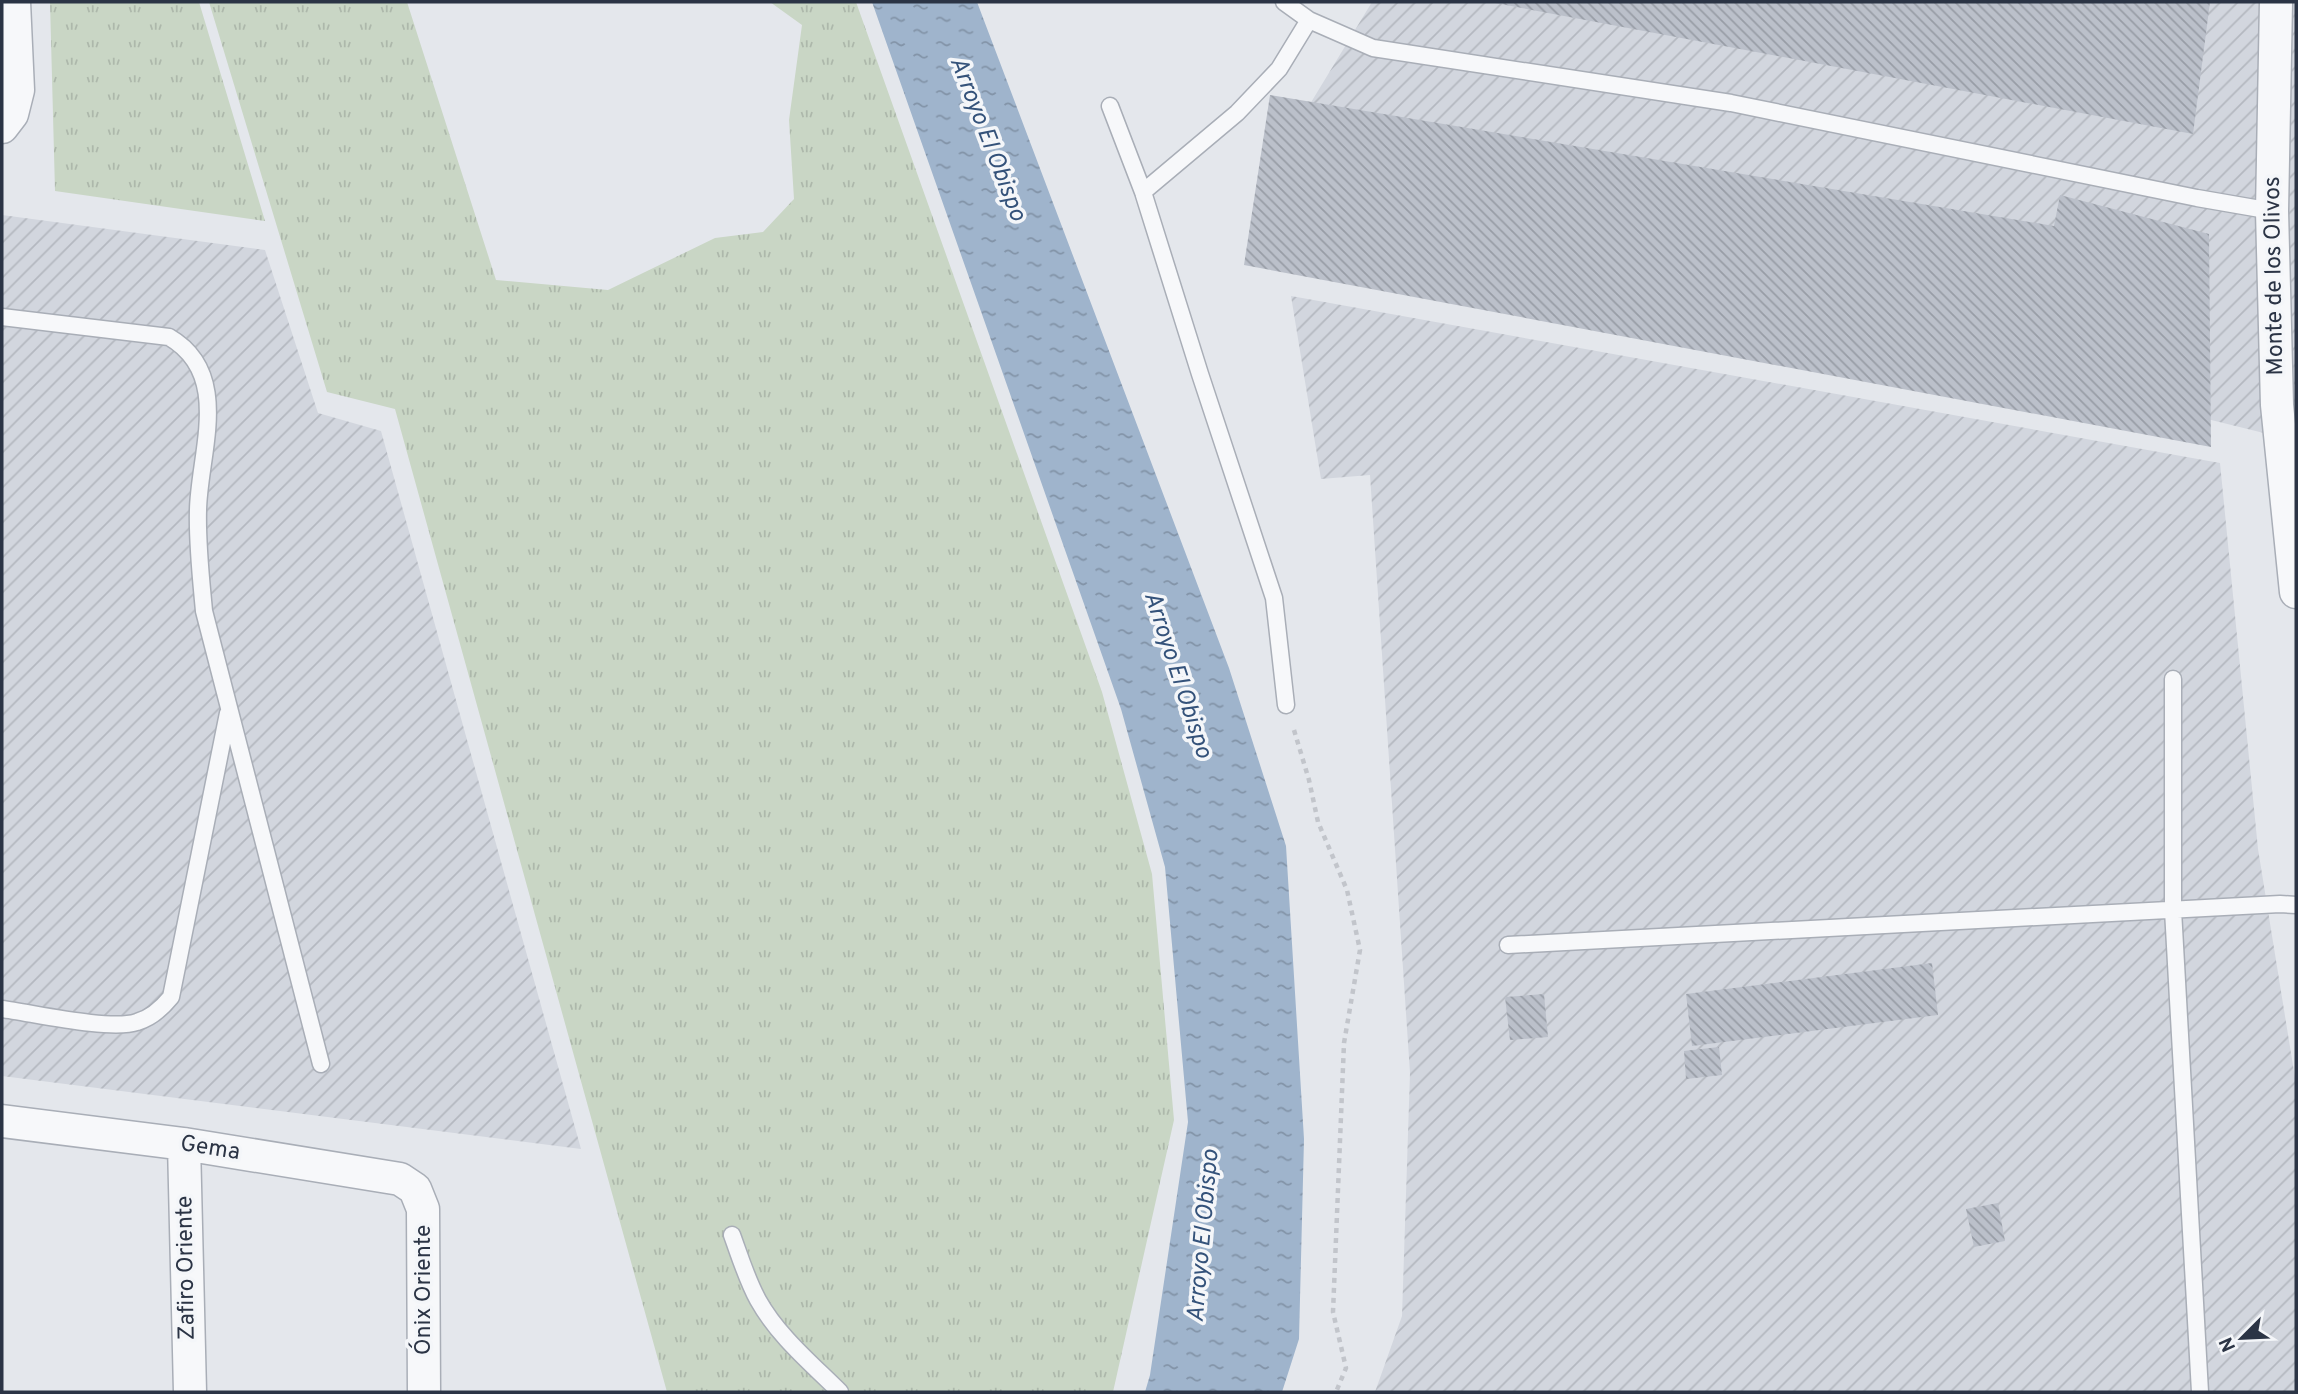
<svg xmlns="http://www.w3.org/2000/svg" width="2298" height="1394" font-family="Overpass,sans-serif">
	<style>
		.industrial { fill: url(#industrial-furrows) }
		.grass { fill: url(#grass-tufts) }
		.water { fill: url(#water-ripples) }
		.building { fill: url(#building-back-hatch) }
		.lines { fill: none; stroke-linecap: round; stroke-linejoin: round }
		.service-casing { stroke: #a9aeb7; stroke-width: 19 }
		.minor-casing { stroke: #a9aeb7; stroke-width: 35 }
		.path { stroke: #c2c5cb; stroke-width: 4.5; stroke-dasharray: 5 5; stroke-linecap: butt }
		.service { stroke: #f7f8fa; stroke-width: 16 }
		.minor { stroke: #f7f8fa; stroke-width: 32 }
		.labels { text-anchor: middle; dominant-baseline: central; stroke-width: 7; stroke-linejoin: round; paint-order: stroke }
		.street-label { font-size: 23px; fill: #2b3445; stroke: #f4f6f9 }
		.water-label { font-size: 24px; font-style: italic; fill: #34527a; stroke: #f4f6f9 }
	</style>
	<defs>
		<pattern id="industrial-furrows" width="10" height="10" patternUnits="userSpaceOnUse" patternTransform="scale(1.75)"><rect width="10" height="10" fill="#d2d6de"/><path d="M-1 1l2-2M0 10L10 0M9 11l2-2" fill="none" stroke="#b4b8c0"/></pattern>
		<pattern id="grass-tufts" width="24" height="20" patternUnits="userSpaceOnUse" patternTransform="scale(1.75)"><rect width="24" height="20" fill="#c9d6c5"/><path d="M3 7l-1-3M5 7V3M7 7l1-3M15 17l-1-3M17 17v-4M19 17l1-3" fill="none" stroke="#adb8ab"/></pattern>
		<pattern id="water-ripples" width="26" height="14" patternUnits="userSpaceOnUse" patternTransform="scale(1.75)"><rect width="26" height="14" fill="#9fb4cc"/><path d="M2 4q2-2 4 0t4 0M15 11q2-2 4 0t4 0" fill="none" stroke="#8293a7"/></pattern>
		<pattern id="building-back-hatch" width="6" height="6" patternUnits="userSpaceOnUse" patternTransform="scale(1.75)"><rect width="6" height="6" fill="#bbc0ca"/><path d="M-1 5l2 2M0 0l6 6M5-1l2 2" fill="none" stroke="#989da6"/></pattern>
	</defs>
	<rect width="100%" height="100%" fill="#e4e7ec"/>
	<path class="industrial" d="M 1372,2 L 2296,2 L 2296,441 L 2191,415 L 1293,132 Z
		M 2,215 L 265,250 L 318,413 L 381,431 L 581,1149 L 2,1076 Z
		M 1291,296 L 2220,463 L 2258,849 L 2296,1084 L 2296,1392 L 1375,1392 L 1402,1316 L 1410,1073 L 1370,475 L 1321,479 Z"/>
	<path class="grass" d="M 50,2 L 199,2 L 265,221 L 55,191 Z
		M 209,2 L 407,2 L 496,280 L 608,290 L 715,238 L 763,232 L 794,199 L 789,120 L 802,25 L 770,2 L 856,2 L 1102,692 L 1152,874 L 1174,1120 L 1113,1392 L 667,1392 L 395,409 L 327,392 Z"/>
	<path class="water" d="M 872,2 L 977,2 L 1229,668 L 1286,846 L 1304,1139 L 1299,1339 L 1282,1392 L 1145,1392 L 1150,1375 L 1188,1122 L 1165,867 L 1121,709 Z"/>
	<path class="building" d="M 1490,2 L 2210,2 L 2193,134 Z
		M 1270,95 L 2054,226 L 2060,195 L 2209,234 L 2211,447 L 1244,265 Z
		M 1932,963 L 1938,1015 L 1692,1046 L 1686,994 Z
		M 1544,994 L 1548,1037 L 1510,1040 L 1505,997 Z
		M 1719,1047 L 1722,1075 L 1686,1079 L 1684,1051 Z
		M 1998,1203 L 2005,1241 L 1974,1247 L 1966,1209 Z"/>
	<g class="lines">
		<defs>
			<path id="service" d="M 1284,2 L 1309,20 L 1373,48 L 1731,103 L 2197,198 L 2272,211
				M 1110,106 L 1143,192 L 1200,374 L 1274,598 L 1286,705
				M 1143,192 L 1237,113 L 1279,69 L 1309,20
				M 2,317 L 169,337 C 233,374 199,453 198,510 C 197,544 201,578 204,611 L 321,1064
				M 2173,679 L 2173,910 L 2200,1392
				M 1508,945 L 2280,904 L 2296,905
				M 2,1009 C 33,1013 110,1031 137,1022 C 151,1018 162,1008 171,997 L 228,713
				M 732,1235 C 740,1257 747,1280 758,1300 C 778,1336 812,1364 840,1392"/>
			<path id="minor" d="M 2276,2 L 2272,211 L 2277,405 L 2296,592
				M 2,127 L 12,114 L 18,90 L 14,2
				M 2,1121 L 184,1144 L 400,1179 L 415,1189 L 423,1209 L 424,1392
				M 184,1144 L 190,1392"/>
		</defs>
		<use href="#service" class="service-casing"/>
		<use href="#minor" class="minor-casing"/>
		<path class="path" d="M 1294,730 L 1309,780 L 1318,822 L 1347,890 L 1360,950 L 1344,1043 L 1333,1312 L 1346,1368 L 1336,1392"/>
		<use href="#service" class="service"/>
		<use href="#minor" class="minor"/>
	</g>
	<g class="labels">
		<g class="street-label">
			<text transform="translate(2275 276) rotate(-91)">Monte de los Olivos</text>
			<text transform="translate(210 1149) rotate(9)">Gema</text>
			<text transform="translate(187 1268) rotate(-91)">Zafiro Oriente</text>
			<text transform="translate(424 1290) rotate(-90)">Ónix Oriente</text>
		</g>
		<g class="water-label">
			<text transform="translate(987 139) rotate(69)">Arroyo El Obispo</text>
			<text transform="translate(1177 675) rotate(72)">Arroyo El Obispo</text>
			<text transform="translate(1204 1236) rotate(-85)">Arroyo El Obispo</text>
		</g>
	</g>
	<rect width="2298" height="1394" fill="none" stroke="#2b3445" stroke-width="7"/>
	<g transform="translate(2242 1338) rotate(246)" stroke="#f4f6f9" stroke-width="5" paint-order="stroke">
	<path d="M0-5L12 26L0 18L-12 26Z" fill="#2b3445"/>
	<text y="-10" font-size="19" font-weight="bold" text-anchor="middle" fill="#2b3445">N</text>
	</g>
</svg>
